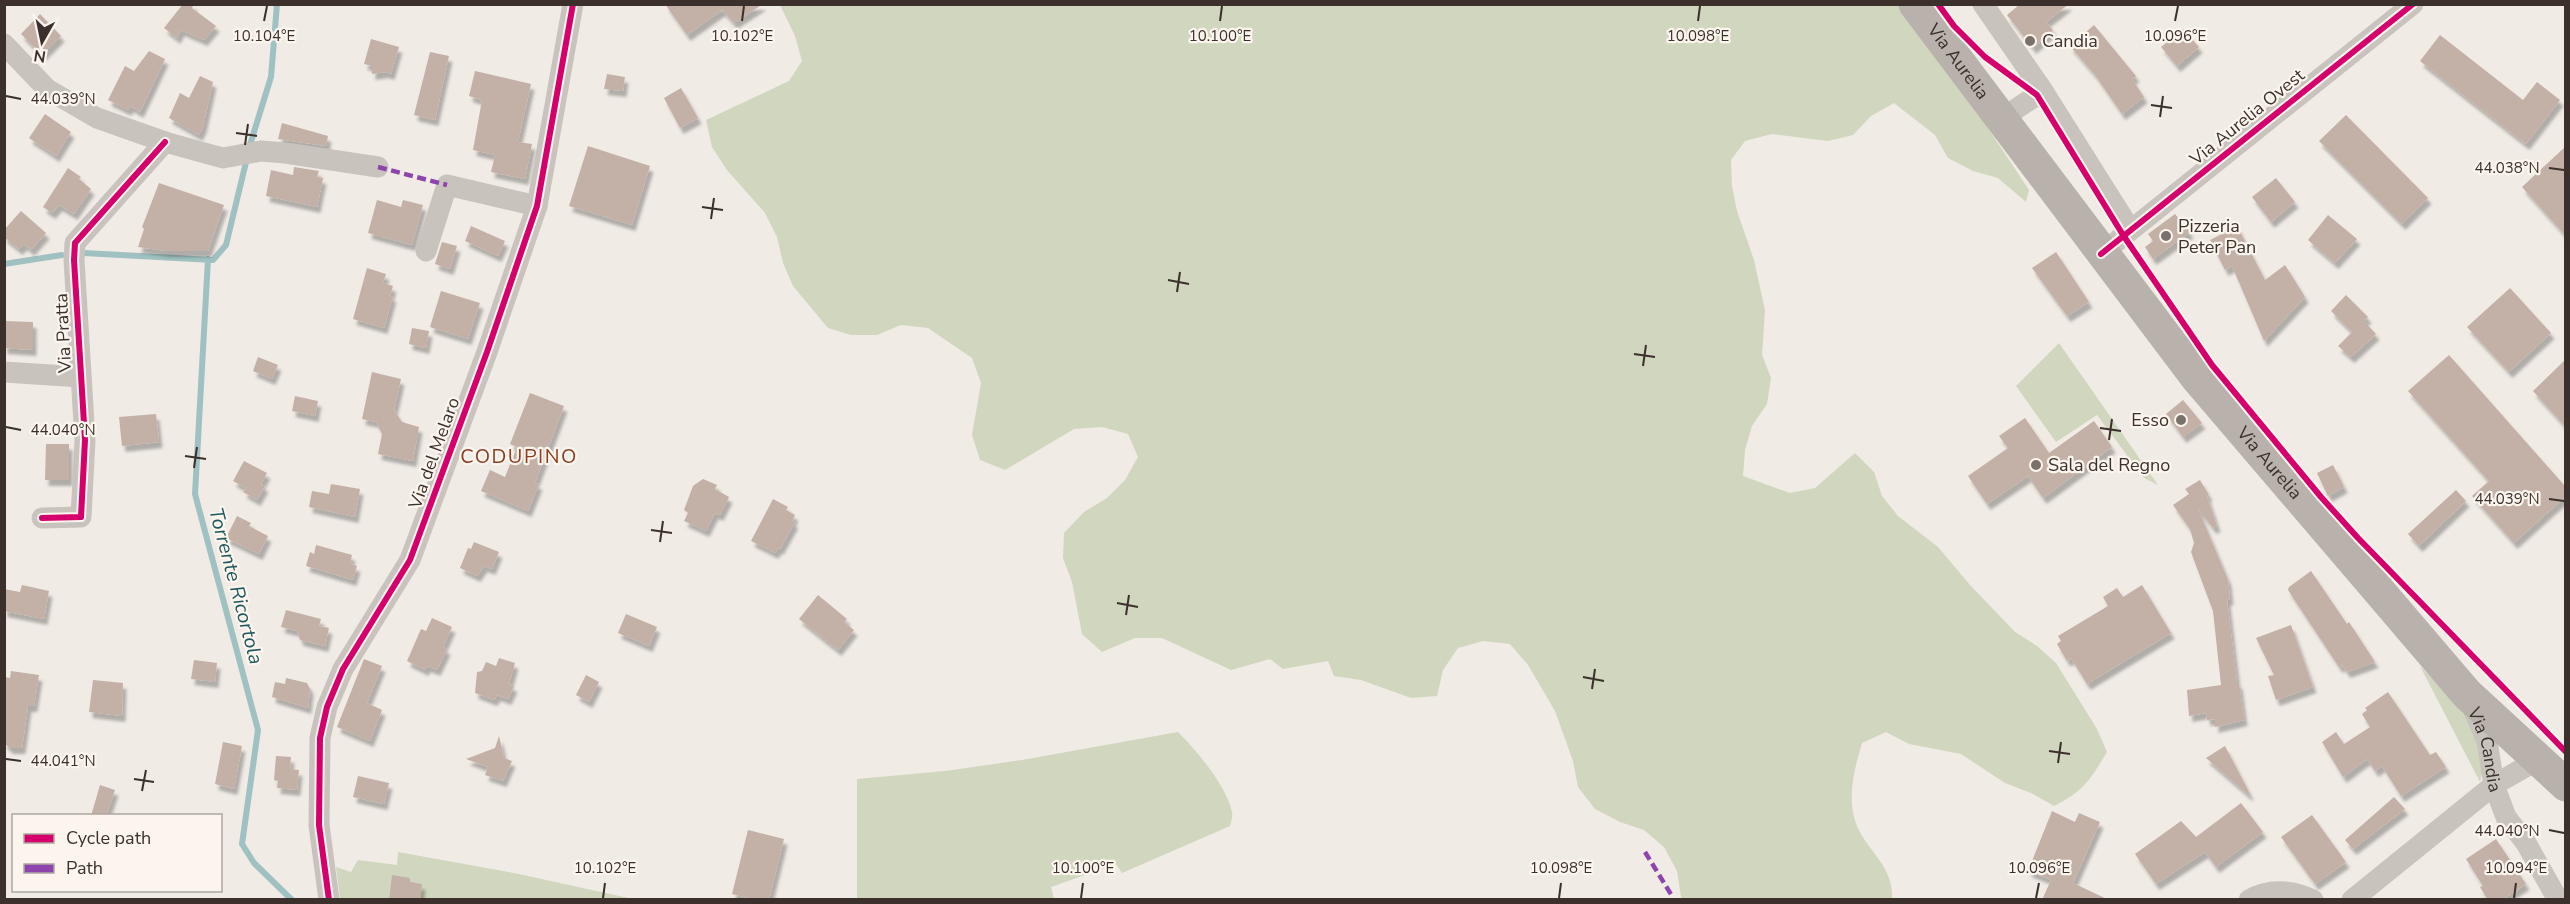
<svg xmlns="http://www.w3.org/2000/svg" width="2570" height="904" font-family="'Nunito Sans',sans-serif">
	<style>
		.green { fill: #d1d6be }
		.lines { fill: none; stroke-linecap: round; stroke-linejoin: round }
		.stream { stroke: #a0c1c1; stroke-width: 6 }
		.building { fill: #c3b0a6; filter: url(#shadow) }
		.minor { stroke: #c9c3bd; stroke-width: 21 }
		.primary { stroke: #b8b1ac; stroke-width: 33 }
		.quiet { stroke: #8e44ad; stroke-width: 4.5; stroke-dasharray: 9 4.5; stroke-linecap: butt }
		.cycleway-casing { stroke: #fbf5ee; stroke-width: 10 }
		.cycleway { stroke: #d6006c; stroke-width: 6 }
		.ticks { fill: none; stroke: #3b302b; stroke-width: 2 }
		.poi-dot { fill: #7a716c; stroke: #fbf5ee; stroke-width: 2 }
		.labels { text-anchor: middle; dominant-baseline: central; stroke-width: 4.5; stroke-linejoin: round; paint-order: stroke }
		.poi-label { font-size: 18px; fill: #3b302b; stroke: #fbf5ee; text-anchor: start }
		.street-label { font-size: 18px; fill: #3b302b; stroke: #fbf5ee }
		.neighbourhood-label { font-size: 20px; letter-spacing: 1.5px; fill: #8d3e21; stroke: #fbf5ee }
		.water-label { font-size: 20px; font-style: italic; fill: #1e585e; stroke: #fbf5ee }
		.ticks-label { font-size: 15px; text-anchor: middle; fill: #3b302b; stroke: #fbf5ee; stroke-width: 4.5; stroke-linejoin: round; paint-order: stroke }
	</style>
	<defs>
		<filter id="shadow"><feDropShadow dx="3.5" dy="6" stdDeviation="1.5" flood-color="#0004"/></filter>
	</defs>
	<rect width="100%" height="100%" fill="#f0ebe5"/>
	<path class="green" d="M 780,5 L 1899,5 L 1972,104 L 2029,190 L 2026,202 L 1998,178 L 1973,171 L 1948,158 L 1935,135 L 1894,103 L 1871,116 L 1853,135 L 1828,141 L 1772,134 L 1745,141 L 1731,160 L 1732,186 L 1737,211 L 1754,260 L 1765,310 L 1762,355 L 1771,378 L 1767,404 L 1752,426 L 1745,450 L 1743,476 L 1790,493 L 1815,488 L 1855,453 L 1874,472 L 1882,496 L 1898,516 L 1938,547 L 1970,585 L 2015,632 L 2037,646 L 2056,663 L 2097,729 L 2107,752 C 2090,780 2084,791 2054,806 L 2031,793 L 2005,783 L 1961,754 L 1909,744 L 1886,732 L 1862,743 C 1855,767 1848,792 1854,817 C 1862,849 1894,863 1892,899 L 1684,899 L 1681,897 L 1677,871 L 1664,847 L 1644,830 L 1620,822 L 1595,809 L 1578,787 L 1573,761 L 1555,711 L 1528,665 L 1510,644 L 1483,641 L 1458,648 L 1443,670 L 1437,696 L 1411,698 L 1361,680 L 1334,676 L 1328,661 L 1283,669 L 1270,659 L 1231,670 L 1162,638 L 1135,638 L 1102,652 L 1082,634 L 1072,582 L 1063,558 L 1064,533 L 1084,512 L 1107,498 L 1125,480 L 1138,457 L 1128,434 L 1102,427 L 1074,429 L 1005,470 L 980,460 L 972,435 L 981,383 L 972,358 L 928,328 L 901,325 L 877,335 L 851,335 L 828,328 L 793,286 L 783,263 L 777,237 L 765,213 L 727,170 L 712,147 L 706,120 L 789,81 L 802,61 L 795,36 Z
		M 2059,343 L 2158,485 L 2144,478 L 2097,415 L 2056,442 L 2016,386 Z
		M 2420,666 L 2454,700 L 2472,723 L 2485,760 L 2480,782 Z
		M 1178,732 C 1197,751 1226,785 1232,812 C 1233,816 1231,822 1230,826 L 1122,873 L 1116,864 L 1051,887 L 1054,899 L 857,899 L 857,779 L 945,771 L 1022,760 Z
		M 398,852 L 514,873 L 633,899 L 340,899 L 336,867 L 351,872 L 358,860 L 397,865 Z"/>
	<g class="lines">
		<path class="stream" d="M 249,148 L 271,77 L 277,4
			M 84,253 L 213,260 L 226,245 L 247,158
			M 208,259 L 195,494 L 258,730 L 242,844 L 254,863 L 292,900
			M 4,264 L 62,255"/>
	</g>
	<path class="building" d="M 183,4 L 194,4 L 192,8 L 216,26 L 204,40 L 181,30 L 177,38 L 164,28 Z
		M 665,4 L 763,4 L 734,23 L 722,10 L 687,35 Z
		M 2020,4 L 2069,4 L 2046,22 L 2053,30 L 2033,48 L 2007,15 Z
		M 40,14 L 61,36 L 42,55 L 21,34 Z
		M 2094,25 L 2136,76 L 2132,79 L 2144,97 L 2122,114 L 2095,75 L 2070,46 Z
		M 2183,29 L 2199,47 L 2177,66 L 2161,47 Z
		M 2440,35 L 2523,100 L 2537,82 L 2560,100 L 2526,144 L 2420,61 Z
		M 371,39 L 399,47 L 391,74 L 385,72 L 372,74 L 372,66 L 364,64 Z
		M 149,51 L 165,59 L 140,112 L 130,106 L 128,110 L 108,100 L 125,66 L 134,71 Z
		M 430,52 L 449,56 L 435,120 L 414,115 Z
		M 475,71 L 531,84 L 518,142 L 532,144 L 525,179 L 491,172 L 495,155 L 473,150 L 482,100 L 469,96 Z
		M 607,74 L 625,77 L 623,91 L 604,89 Z
		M 200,76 L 213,82 L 203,127 L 199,135 L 169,118 L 180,93 L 189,98 Z
		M 681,88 L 698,118 L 680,128 L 664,98 Z
		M 45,114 L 71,132 L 56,156 L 29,138 Z
		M 2346,115 L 2428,198 L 2402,224 L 2319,141 Z
		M 282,123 L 328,136 L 326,146 L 278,139 Z
		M 588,146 L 650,166 L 632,225 L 569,206 Z
		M 2565,147 L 2565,235 L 2522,187 Z
		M 294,167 L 319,171 L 317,177 L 323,178 L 317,207 L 266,196 L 271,170 L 293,175 Z
		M 68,168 L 81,177 L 79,179 L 91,189 L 74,214 L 59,205 L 52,213 L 43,207 Z
		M 2276,178 L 2295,202 L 2271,222 L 2252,197 Z
		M 159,183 L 224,205 L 208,251 L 167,251 L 138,247 L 144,229 L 142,227 Z
		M 377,200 L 401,207 L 403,200 L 423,205 L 412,245 L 368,233 Z
		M 21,211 L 46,233 L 31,250 L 24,244 L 19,249 L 4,237 L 4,230 Z
		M 2175,214 L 2190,232 L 2153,259 L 2145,247 L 2153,241 L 2148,234 Z
		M 2328,215 L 2357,239 L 2335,263 L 2308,240 Z
		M 471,226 L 505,241 L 498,256 L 465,241 Z
		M 2237,226 L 2265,280 L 2285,265 L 2305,297 L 2264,341 L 2232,266 L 2225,270 L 2210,240 Z
		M 442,242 L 457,246 L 450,269 L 435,264 Z
		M 2056,252 L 2089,302 L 2067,316 L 2032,268 Z
		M 367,268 L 386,274 L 383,283 L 393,286 L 390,296 L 393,296 L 384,328 L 353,319 Z
		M 2510,288 L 2551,333 L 2509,372 L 2467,327 Z
		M 441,291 L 480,303 L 468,339 L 430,327 Z
		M 2346,295 L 2368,317 L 2364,321 L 2376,334 L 2351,357 L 2338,346 L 2352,332 L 2331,311 Z
		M 4,321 L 33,322 L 33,350 L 4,348 Z
		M 412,328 L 429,331 L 426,348 L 409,344 Z
		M 2449,355 L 2565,486 L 2565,497 L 2514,543 L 2472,496 L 2489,481 L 2408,391 Z
		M 258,357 L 278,365 L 272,379 L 253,371 Z
		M 2565,360 L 2565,426 L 2533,391 Z
		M 372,372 L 401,379 L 394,410 L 402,422 L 419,427 L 413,461 L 378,454 L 382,434 L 376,422 L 362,419 Z
		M 530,393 L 564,406 L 535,483 L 539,484 L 528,511 L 481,491 L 490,470 L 505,477 L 517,447 L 510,444 Z
		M 295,396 L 318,401 L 315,416 L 292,411 Z
		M 2183,400 L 2202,423 L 2183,437 L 2166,414 Z
		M 156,414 L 159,442 L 122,446 L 119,417 Z
		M 2025,418 L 2049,453 L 2094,421 L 2112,447 L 2043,498 L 2028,476 L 1987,504 L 1968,476 L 2008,448 L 1999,436 Z
		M 46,444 L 69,444 L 69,480 L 45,480 Z
		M 244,461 L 267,473 L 261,484 L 265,486 L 257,500 L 243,492 L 246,488 L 233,481 Z
		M 2333,465 L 2344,487 L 2328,496 L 2317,473 Z
		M 703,479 L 717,485 L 715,489 L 729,497 L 720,515 L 715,513 L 706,531 L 684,521 L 688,513 L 684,510 L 693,486 Z
		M 2200,480 L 2209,495 L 2207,496 L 2217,526 L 2213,528 L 2198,509 L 2228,580 L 2230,599 L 2227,600 L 2237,683 L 2239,683 L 2244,720 L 2215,727 L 2215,719 L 2207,720 L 2206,713 L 2189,716 L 2187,690 L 2221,685 L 2213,611 L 2191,552 L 2194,543 L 2190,529 L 2173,505 L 2189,494 L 2185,489 Z
		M 331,484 L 360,489 L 355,517 L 309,507 L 312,491 L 329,494 Z
		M 2456,490 L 2466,501 L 2419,546 L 2408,534 Z
		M 773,499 L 788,507 L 786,510 L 795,515 L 792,521 L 795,522 L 780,549 L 778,548 L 775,553 L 751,541 Z
		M 237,516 L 251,523 L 249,526 L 268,536 L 259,554 L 226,538 Z
		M 474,542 L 499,552 L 492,569 L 484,566 L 477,576 L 460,568 L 468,548 L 471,549 Z
		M 316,545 L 352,555 L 350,564 L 357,566 L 353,580 L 306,566 L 310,552 L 314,554 Z
		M 2311,571 L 2347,624 L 2349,622 L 2375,662 L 2347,672 L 2342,665 L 2339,667 L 2288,590 L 2289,587 Z
		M 22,585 L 49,591 L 44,619 L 4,611 L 4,589 L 20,592 Z
		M 2142,585 L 2171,633 L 2087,684 L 2071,658 L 2067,661 L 2057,644 L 2061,641 L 2058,636 L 2108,606 L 2103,597 L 2117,588 L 2123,597 Z
		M 818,595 L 847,619 L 844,622 L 854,630 L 838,650 L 799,619 Z
		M 286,610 L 321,619 L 319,626 L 329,628 L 325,646 L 300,640 L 297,631 L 281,627 Z
		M 626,614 L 657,627 L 649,646 L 618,633 Z
		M 432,618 L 452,627 L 443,647 L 447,649 L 437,670 L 427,666 L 425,670 L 407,661 L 421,629 L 426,631 Z
		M 2291,625 L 2313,687 L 2276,700 L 2268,676 L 2274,675 L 2256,638 Z
		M 499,658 L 515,663 L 509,684 L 514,686 L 508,699 L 497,695 L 494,700 L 475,693 L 477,672 L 482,671 L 486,662 L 496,666 Z
		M 364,659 L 382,666 L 367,703 L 382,710 L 370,741 L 337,727 Z
		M 194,660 L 217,663 L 215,682 L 191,679 Z
		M 11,671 L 39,675 L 34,706 L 28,706 L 22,748 L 10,748 L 4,743 L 4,677 L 10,678 Z
		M 586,675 L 599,682 L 589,702 L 576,695 Z
		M 286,678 L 307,683 L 310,689 L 308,708 L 272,697 L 275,682 L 285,684 Z
		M 93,680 L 123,683 L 122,716 L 89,712 Z
		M 2388,692 L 2430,755 L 2436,752 L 2446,767 L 2401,796 L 2382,766 L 2375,771 L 2367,759 L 2343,777 L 2322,742 L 2336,732 L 2344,744 L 2370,727 L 2362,714 L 2367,710 L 2365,708 Z
		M 499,736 L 504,758 L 512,761 L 503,781 L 485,775 L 488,767 L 466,759 L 495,748 Z
		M 223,742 L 242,746 L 234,789 L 215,784 Z
		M 2225,746 L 2250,794 L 2249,795 L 2206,758 Z
		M 276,756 L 291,757 L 290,769 L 299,770 L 297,790 L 277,788 L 278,781 L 274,780 Z
		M 358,776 L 389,783 L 384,804 L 353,797 Z
		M 100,785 L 115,790 L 106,816 L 91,816 Z
		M 2394,797 L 2405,809 L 2353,849 L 2345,840 Z
		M 2241,803 L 2263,832 L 2216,867 L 2205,852 L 2156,884 L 2135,854 L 2181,821 L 2196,837 Z
		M 2052,811 L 2075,822 L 2079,813 L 2100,822 L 2073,883 L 2109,900 L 2042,900 L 2051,880 L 2028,871 Z
		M 2312,815 L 2346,862 L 2315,884 L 2281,837 Z
		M 748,830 L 784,839 L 769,900 L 755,900 L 732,894 Z
		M 2496,839 L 2526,884 L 2502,900 L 2488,900 L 2480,887 L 2483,886 L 2466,859 Z
		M 392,875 L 410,878 L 410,882 L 422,884 L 420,900 L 389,900 Z"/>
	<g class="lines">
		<g class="minor">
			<path d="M 1983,4 L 2043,91 L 2130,229"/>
			<path d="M 4,44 L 47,89 L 97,118 L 165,142 L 223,158 L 261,151 L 285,153 L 378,167"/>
			<path d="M 2001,119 L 2043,91"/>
			<path d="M 426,251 L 447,185 L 537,206"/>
			<path d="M 2101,254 L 2413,4"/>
			<path d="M 4,372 L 81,377"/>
			<path d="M 42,518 L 81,517 L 85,440 L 74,260 L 75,243 L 165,142"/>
			<path id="s1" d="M 2472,706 L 2487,741 L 2494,785 L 2506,817 L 2526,843 L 2558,900"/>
			<path d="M 329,900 L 319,825 L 320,738 L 327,707 L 343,669 L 410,560 L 487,352 L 537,206 L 573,4"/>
			<path d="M 2249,900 C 2269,888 2292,890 2313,900"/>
			<path d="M 2352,900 L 2494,785 L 2539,759"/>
		</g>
		<path class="primary" id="s2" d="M 1915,4 L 2197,378 L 2467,694 L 2566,785"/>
		<path class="quiet" d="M 378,167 L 447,185
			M 1645,852 L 1672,896 L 1672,900"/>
		<defs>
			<path id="cycleway" d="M 1938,4 L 1954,26 L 1985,57 L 2037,95 L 2123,235 L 2212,365 L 2321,497 L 2358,538 L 2566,752
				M 2101,254 L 2413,4
				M 42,518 L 81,517 L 85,440 L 74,260 L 75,243 L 165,142
				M 329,900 L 319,825 L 320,738 L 327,707 L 343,669 L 410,560 L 487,352 L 537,206 L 573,4"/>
		</defs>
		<use href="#cycleway" class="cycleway-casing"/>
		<use href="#cycleway" class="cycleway"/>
	</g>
	<path class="ticks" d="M 264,21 L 267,6M 742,21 L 744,6M 1220,21 L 1222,6M 1698,21 L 1700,6M 2175,21 L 2178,6M 6,96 L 21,99M 2151,105 L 2172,108M 2160,117 L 2163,96M 236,133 L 257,136M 245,145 L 248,124M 2549,168 L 2564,170M 702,207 L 723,210M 711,219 L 714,198M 1168,280 L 1189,284M 1177,292 L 1180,272M 1634,354 L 1655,357M 1643,366 L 1646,345M 6,427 L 21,430M 2100,428 L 2121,431M 2109,440 L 2112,419M 185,456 L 206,459M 194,468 L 197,447M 2549,499 L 2564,501M 651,530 L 672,533M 660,542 L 663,521M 1117,603 L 1138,607M 1126,615 L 1129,595M 1583,677 L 1604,681M 1592,689 L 1595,669M 2049,751 L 2070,754M 6,759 L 21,761M 2058,763 L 2061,742M 134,779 L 154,782M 142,791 L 146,770M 2549,830 L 2564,833M 603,898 L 605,883M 1081,898 L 1083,883M 1559,898 L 1561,883M 2036,898 L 2039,883M 2514,898 L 2516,883"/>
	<g class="poi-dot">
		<circle cx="2030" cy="41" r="6"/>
		<circle cx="2166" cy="236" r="6"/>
		<circle cx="2181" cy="420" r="6"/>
		<circle cx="2036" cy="465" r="6"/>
	</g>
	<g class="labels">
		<g class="poi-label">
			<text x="2042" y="41">Candia</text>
			<text x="2178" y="226">Pizzeria<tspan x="2178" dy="21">Peter Pan</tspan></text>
			<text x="2169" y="420" text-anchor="end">Esso</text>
			<text x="2048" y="465">Sala del Regno</text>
		</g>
		<g class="street-label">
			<text stroke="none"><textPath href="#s2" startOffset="72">Via Aurelia</textPath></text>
			<text transform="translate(2247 117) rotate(-39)">Via Aurelia Ovest</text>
			<text transform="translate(63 333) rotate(-93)">Via Pratta</text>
			<text transform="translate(434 453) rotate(-70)">Via del Melaro</text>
			<text stroke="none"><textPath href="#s2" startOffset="580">Via Aurelia</textPath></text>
			<text stroke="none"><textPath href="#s1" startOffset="46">Via Candia</textPath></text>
		</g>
		<g class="neighbourhood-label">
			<text x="519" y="456">CODUPINO</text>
		</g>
		<g class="water-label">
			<text transform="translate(236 586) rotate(75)">Torrente Ricortola</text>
		</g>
	</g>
	<g class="ticks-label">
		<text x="264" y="41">10.104°E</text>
		<text x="742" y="41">10.102°E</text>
		<text x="1220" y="41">10.100°E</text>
		<text x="1698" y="41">10.098°E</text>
		<text x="2175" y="41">10.096°E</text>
		<text x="63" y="104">44.039°N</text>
		<text x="2507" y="173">44.038°N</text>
		<text x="63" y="435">44.040°N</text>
		<text x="2507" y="504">44.039°N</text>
		<text x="63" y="766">44.041°N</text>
		<text x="2507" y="836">44.040°N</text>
		<text x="605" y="873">10.102°E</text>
		<text x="1083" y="873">10.100°E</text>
		<text x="1561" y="873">10.098°E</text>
		<text x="2039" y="873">10.096°E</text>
		<text x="2516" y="873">10.094°E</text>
	</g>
	<rect width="2570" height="904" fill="none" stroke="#3b302b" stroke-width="12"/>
	<rect x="12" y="814" width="210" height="78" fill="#fbf5ee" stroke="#aea6a0" stroke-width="1.5"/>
	<rect x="24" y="834" width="30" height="9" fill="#d6006c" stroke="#aea6a0" stroke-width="1.5"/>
	<text x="66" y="844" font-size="18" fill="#3b302b">Cycle path</text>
	<rect x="24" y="864" width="30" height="9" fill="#8e44ad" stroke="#aea6a0" stroke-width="1.5"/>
	<text x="66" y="874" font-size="18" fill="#3b302b">Path</text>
	<g transform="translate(42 42) rotate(189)" stroke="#fbf5ee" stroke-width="4.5" paint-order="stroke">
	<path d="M0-4.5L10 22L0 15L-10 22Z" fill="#3b302b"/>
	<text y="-9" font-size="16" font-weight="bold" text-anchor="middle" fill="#3b302b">N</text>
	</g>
</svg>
